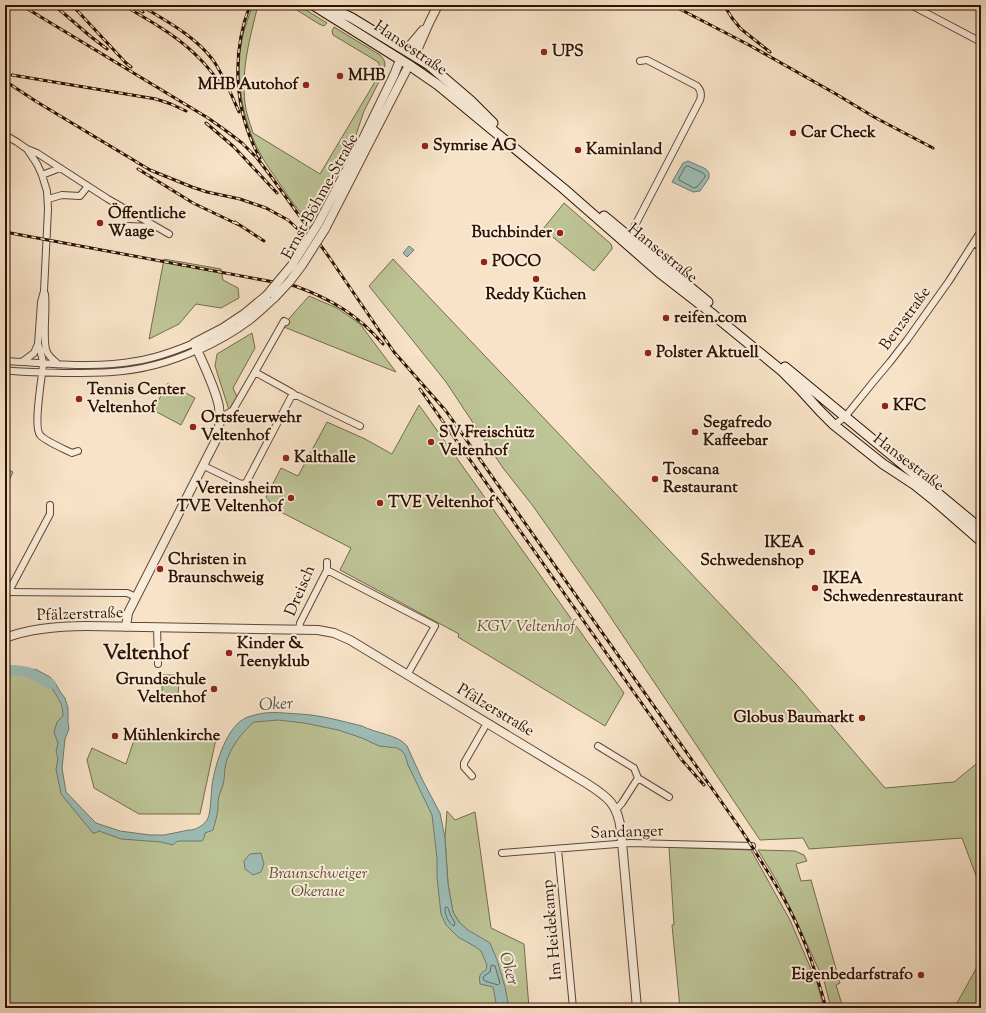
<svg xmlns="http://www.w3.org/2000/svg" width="986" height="1013" font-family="'Sorts Mill Goudy',serif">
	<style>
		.green { fill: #bdc496; stroke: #756a4c }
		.water { fill: #9dbeb8; stroke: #70796f }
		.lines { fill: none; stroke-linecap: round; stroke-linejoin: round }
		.shore { stroke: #65685d; stroke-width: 1 }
		.river { stroke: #9dbeb8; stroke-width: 10 }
		.minor-casing { stroke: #604634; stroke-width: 8 }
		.tertiary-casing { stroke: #604634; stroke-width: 10 }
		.secondary-casing { stroke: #2d1102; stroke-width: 11 }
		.minor { stroke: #faeddb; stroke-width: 6 }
		.tertiary { stroke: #faeddb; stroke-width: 8 }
		.secondary { stroke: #faeddb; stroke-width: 9 }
		.rail-casing { stroke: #2d1102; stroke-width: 3 }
		.rail { stroke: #faeddb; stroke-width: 1.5; stroke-dasharray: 4.5; stroke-linecap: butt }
		.tertiary-bridge-casing { stroke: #604634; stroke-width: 10; stroke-linecap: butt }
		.tertiary-bridge { stroke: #faeddb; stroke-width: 8 }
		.poi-dot { fill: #8f2418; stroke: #faeddb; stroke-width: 1.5 }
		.labels { text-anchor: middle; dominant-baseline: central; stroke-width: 4; stroke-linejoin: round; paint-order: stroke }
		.street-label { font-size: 16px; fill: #2d1102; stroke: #faeddb }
		.poi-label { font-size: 16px; font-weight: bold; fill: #2d1102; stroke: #faeddb; text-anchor: start }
		.park-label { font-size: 16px; font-style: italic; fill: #5f5036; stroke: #faeddb }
		.water-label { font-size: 17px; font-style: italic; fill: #544e42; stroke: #faeddb }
		.district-label { font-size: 20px; font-weight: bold; fill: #2d1102; stroke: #faeddb }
	</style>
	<rect width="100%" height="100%" fill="#f8e3c8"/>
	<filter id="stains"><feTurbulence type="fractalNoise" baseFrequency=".005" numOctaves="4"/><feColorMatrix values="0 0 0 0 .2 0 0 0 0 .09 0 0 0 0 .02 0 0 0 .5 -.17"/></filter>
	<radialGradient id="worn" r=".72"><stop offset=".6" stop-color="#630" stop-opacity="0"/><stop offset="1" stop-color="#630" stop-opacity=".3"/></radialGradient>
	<path class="green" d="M 253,5 L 258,5 C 250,38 241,68 245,103 C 246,113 250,123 253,133 L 320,174 L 376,80 L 375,78 C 379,72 381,68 378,62 L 333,35 L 332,31 L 334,27 L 380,55 L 384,60 L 385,64 L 384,72 L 364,111 L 354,141 L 311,222 C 297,211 288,196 278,181 C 272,172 265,163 260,153 C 242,121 235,76 242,40 C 244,28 249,16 253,5 Z
		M 289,5 L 298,5 L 327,23 L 324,26 L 319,24 Z
		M 564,203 L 611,244 L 612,247 L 612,249 L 594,271 L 543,229 Z
		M 164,259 L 221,269 L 223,280 L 238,288 L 239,298 L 221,308 L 196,304 L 179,324 L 149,339 Z
		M 393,259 L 796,684 L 885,788 L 954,782 L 981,760 L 981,889 L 962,838 L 809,849 L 803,838 L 760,840 L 597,597 L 533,506 L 503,468 L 446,382 L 369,286 Z
		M 309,296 L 337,308 L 360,324 L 396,372 L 284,327 L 286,322 Z
		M 252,333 L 255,348 L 233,388 L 237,397 L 229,410 L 215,366 L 217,354 Z
		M 168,383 L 195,398 L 181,425 L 153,410 Z
		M 419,405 L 624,693 L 605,726 L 458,637 L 459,634 L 340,570 L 351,548 L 275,509 L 266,497 L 281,468 L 298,476 L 327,422 L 365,439 L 392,454 Z
		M 5,468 L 13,472 L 5,489 Z
		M 5,667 L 21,667 L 37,670 L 65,700 L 61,768 L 64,792 L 94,824 L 125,834 L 160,837 L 195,833 L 210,822 L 220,756 L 252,720 L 276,716 L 320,721 L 399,745 L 406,752 L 438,815 L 446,904 L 459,922 L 453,912 L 448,884 L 445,838 L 447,811 L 455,820 L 475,812 L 491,928 L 524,944 L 529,1008 L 5,1008 Z
		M 162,675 L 179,675 L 178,701 L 162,701 Z
		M 136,734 L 217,734 L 200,814 L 139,814 L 94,788 L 87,760 L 92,748 L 126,764 Z
		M 669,847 L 751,850 L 790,920 L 817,983 L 824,1008 L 680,1008 L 672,925 L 674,925 Z
		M 758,850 L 795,851 L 804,855 L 807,861 L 796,864 L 801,881 L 811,880 L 840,983 L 836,985 L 843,1008 L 831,1008 L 824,981 L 795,918 L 778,883 Z
		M 981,953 L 981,1008 L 965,1008 L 957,1003 L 981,960 L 978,958 Z"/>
	<path class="water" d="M 688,161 L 706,169 L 709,173 L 709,178 L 700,191 L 693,192 L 672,182 L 683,163 Z
		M 409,246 L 414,250 L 407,257 L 403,253 Z
		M 5,667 L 23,668 L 37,670 L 50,677 L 54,681 L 61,693 L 65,698 L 68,708 L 68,723 L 69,729 L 65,739 L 62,768 L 66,792 L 92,819 L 96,823 L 120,831 L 150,835 L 164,835 L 189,830 C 195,831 206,824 208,818 C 211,810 211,794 212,785 C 215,765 227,724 248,717 C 268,710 279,713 299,714 C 321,715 341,721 362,726 C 375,733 399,735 407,746 L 423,781 L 440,813 L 445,838 L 448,884 L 453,912 L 459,922 L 468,930 L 490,943 L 497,960 L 505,987 L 509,1008 L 497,1008 L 493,987 L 480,984 C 479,976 479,974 486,970 L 487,965 L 481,951 L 474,946 L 458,937 L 446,925 L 441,914 L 437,877 L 437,858 L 432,815 L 408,765 L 405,755 L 402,751 L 397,748 L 379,746 L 362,738 L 338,730 L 304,723 L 278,720 L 254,722 C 242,732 230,748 226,763 C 224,770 225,778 223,785 C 222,789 220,792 219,796 C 218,800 218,805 218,809 C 217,816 215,823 213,830 L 205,833 L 204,838 L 202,841 L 179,841 L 176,842 L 173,845 L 161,842 L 121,839 L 99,831 L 97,832 L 96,833 L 93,833 L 61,794 L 56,769 L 58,758 L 56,752 L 58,743 L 54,732 L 57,722 L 63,716 C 63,706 60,701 55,693 C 45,675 24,673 5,675 Z
		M 261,853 L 264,864 L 261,872 L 253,875 L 245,869 L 244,861 L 250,854 Z"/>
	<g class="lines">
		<path class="shore" d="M 688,166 L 703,173 L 705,175 L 705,177 L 697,187 L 694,188 L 679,180 L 679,178 L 685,167 Z
			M 447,907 L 448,908 L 450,914 L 455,923 L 454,926 C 448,923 445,915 445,908 Z
			M 492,965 L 495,966 L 500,983 L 498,985 L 485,981 L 483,979 L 484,976 L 490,972 L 491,966 Z"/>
		<path class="river" d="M 5,671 L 14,670 L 28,672 L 51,684"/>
		<defs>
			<path id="minor" d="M 911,5 L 981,42
				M 5,135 L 17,142 L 27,149 L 37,164 L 42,175 L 47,191 L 48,209 L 44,291 L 41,302 L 38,344 L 34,353 L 22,362
				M 27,149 L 37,153 L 108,199 L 169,234
				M 42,175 L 60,168
				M 48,199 L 62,195 L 80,196 L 88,186
				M 125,226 L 156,227
				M 627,239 L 629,237 L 700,100 C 702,94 701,90 697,86 L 647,60 L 640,61
				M 974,243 L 981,247
				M 45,294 C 47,308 42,343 47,352 C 49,357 54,360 58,364
				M 38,344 C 40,350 43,358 43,365 C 42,378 33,426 40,435 C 45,441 64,449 72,453 L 78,451
				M 5,361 C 48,363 94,369 136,361 C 156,358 175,351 194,343
				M 5,370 C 25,373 46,372 66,373 C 81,373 97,373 112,372 C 141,370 171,362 197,350
				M 255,372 L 284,321 L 286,322
				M 219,419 L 233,410 L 255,372 L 291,392 L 295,395
				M 834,425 L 845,417 L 849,412 L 874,381 L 890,362 L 907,340 L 949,281 L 981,231
				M 204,466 L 241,484 L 246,483 L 291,397 L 293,396 L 298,396 L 360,426
				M 327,570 L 435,626 L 407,675
				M 9,591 L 50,514 L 50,505
				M 5,592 L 121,593 L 127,593 L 136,597
				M 157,627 L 158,664
				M 299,630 L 300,623 L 327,570 L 327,562
				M 598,746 L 634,768 L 638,778
				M 472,776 L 464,767 L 464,763 L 487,723
				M 616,810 L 622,803 L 638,778 L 669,797
				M 558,849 L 573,1008
				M 502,853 L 630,843 L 752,846"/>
			<path id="tertiary" d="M 406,50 L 423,30
				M 415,55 L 429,23 L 438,5
				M 318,224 L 361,143 L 394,75 L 400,60
				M 325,229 L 409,65
				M 197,350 C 215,342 233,332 249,320 C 258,313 266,305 275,297
				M 126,627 L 128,613 L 217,438 C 220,428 220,417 219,407 C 216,389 202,361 194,343 L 223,328 L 244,314 L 267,295
				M 5,638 C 31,628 59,626 87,626 L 318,630 L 334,633 L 350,640 L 586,783 C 608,797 618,804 621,831 L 637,1008"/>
			<path id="secondary" d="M 313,5 L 409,65 L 438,85 L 564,189 L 661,274 L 710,312 L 782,371 L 799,388 L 820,411 L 834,425 L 883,464 L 915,485 L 935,501 L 981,541
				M 325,5 L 352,18 L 429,65 L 471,101 L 493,123
				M 604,216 L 708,302
				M 785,367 L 981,529"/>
		</defs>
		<use href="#minor" class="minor-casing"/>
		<use href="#tertiary" class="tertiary-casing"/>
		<use href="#secondary" class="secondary-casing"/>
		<use href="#minor" class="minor"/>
		<use href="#tertiary" class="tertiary"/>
		<use href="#secondary" class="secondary"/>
		<defs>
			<path id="rail" d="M 21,5 L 208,118 L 225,130 L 242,143 L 257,158 L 270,175 L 329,257 L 394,352 L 446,411 L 742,831 C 756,853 771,876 784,899 C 803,933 816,971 826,1008
				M 54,5 L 90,36 L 107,49
				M 72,5 L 126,63 L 131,67
				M 123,5 C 150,21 178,36 200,59 C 209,68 216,78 224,88
				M 131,5 L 143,12
				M 140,5 C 166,21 194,35 213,60 C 224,76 231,94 239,112
				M 250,5 C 231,54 234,112 260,158
				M 672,5 L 749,45 L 836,94 L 874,117 L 933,148
				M 724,5 L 732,18 L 741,29 L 770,52
				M 12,75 L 156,99 L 171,104 L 186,111
				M 5,81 L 37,102 L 150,170 L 192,187 L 207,192 L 240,199 L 266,208 L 288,220 L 315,245
				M 206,123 L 234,147 L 277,193
				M 138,169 L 193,203 L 239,225
				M 235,222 L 264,241
				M 5,232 L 295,286 C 331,299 358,315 383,344
				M 420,389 L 681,759 L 704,785"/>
		</defs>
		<use href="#rail" class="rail-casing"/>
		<use href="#rail" class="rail"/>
		<defs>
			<path id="tertiary-bridge" d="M 267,295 L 292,265 L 318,224
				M 275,297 L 290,281 L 302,265 L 325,229"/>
		</defs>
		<use href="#tertiary-bridge" class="tertiary-bridge-casing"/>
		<use href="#tertiary-bridge" class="tertiary-bridge"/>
	</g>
	<g class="poi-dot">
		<circle cx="544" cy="52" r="4"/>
		<circle cx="340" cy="76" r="4"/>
		<circle cx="306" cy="85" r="4"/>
		<circle cx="793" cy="133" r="4"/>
		<circle cx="425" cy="146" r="4"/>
		<circle cx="578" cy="150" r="4"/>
		<circle cx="100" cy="223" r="4"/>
		<circle cx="560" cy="233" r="4"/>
		<circle cx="484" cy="262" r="4"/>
		<circle cx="536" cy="279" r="4"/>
		<circle cx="666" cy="318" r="4"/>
		<circle cx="648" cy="353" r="4"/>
		<circle cx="79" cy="399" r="4"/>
		<circle cx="885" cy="406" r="4"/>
		<circle cx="193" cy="427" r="4"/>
		<circle cx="695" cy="432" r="4"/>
		<circle cx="431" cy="442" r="4"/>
		<circle cx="286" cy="458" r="4"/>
		<circle cx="655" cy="479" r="4"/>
		<circle cx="291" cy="498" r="4"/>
		<circle cx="380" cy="503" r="4"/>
		<circle cx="812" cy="552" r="4"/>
		<circle cx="160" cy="569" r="4"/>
		<circle cx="815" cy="588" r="4"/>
		<circle cx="229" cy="653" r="4"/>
		<circle cx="214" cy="689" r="4"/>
		<circle cx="862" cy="718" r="4"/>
		<circle cx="115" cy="736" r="4"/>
		<circle cx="921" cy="975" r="4"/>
	</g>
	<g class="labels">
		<g class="street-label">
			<text transform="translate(410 49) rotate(34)">Hansestraße</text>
			<text transform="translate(321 197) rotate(-61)">Ernst-Böhme-Straße</text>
			<text transform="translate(662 254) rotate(39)">Hansestraße</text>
			<text transform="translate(906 319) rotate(-54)">Benzstraße</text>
			<text transform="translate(908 463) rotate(37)">Hansestraße</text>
			<text transform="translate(301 591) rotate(-67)">Dreisch</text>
			<text transform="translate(80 615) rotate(-2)">Pfälzerstraße</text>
			<text transform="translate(495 711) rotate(31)">Pfälzerstraße</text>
			<text transform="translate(627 833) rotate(-2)">Sandanger</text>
			<text transform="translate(553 930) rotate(-95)">Im Heidekamp</text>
		</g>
		<g class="poi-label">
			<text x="552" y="52">UPS</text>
			<text x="348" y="76">MHB</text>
			<text x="298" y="85" text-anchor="end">MHB Autohof</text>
			<text x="801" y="133">Car Check</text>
			<text x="433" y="146">Symrise AG</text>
			<text x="586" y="150">Kaminland</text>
			<text x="108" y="214">Öffentliche<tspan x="108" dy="18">Waage</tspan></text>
			<text x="552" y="233" text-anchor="end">Buchbinder</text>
			<text x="492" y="262">POCO</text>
			<text x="536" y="295" text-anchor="middle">Reddy Küchen</text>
			<text x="674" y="318">reifen.com</text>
			<text x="656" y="353">Polster Aktuell</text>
			<text x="87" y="390">Tennis Center<tspan x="87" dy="18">Veltenhof</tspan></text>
			<text x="893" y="406">KFC</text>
			<text x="201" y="418">Ortsfeuerwehr<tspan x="201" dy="18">Veltenhof</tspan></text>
			<text x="703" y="423">Segafredo<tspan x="703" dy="18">Kaffeebar</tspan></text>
			<text x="439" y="433">SV Freischütz<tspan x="439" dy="18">Veltenhof</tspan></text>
			<text x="294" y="458">Kalthalle</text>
			<text x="663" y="470">Toscana<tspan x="663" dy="18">Restaurant</tspan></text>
			<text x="283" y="489" text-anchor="end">Vereinsheim<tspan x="283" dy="18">TVE Veltenhof</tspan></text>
			<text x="388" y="503">TVE Veltenhof</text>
			<text x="804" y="543" text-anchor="end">IKEA<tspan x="804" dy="18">Schwedenshop</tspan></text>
			<text x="168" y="560">Christen in<tspan x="168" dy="18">Braunschweig</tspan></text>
			<text x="823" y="579">IKEA<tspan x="823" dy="18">Schwedenrestaurant</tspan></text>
			<text x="237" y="644">Kinder &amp;<tspan x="237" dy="18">Teenyklub</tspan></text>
			<text x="206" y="680" text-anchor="end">Grundschule<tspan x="206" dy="18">Veltenhof</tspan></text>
			<text x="854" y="718" text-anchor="end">Globus Baumarkt</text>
			<text x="123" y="736">Mühlenkirche</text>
			<text x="913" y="975" text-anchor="end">Eigenbedarfstrafo</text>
		</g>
		<g class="park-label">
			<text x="526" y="627">KGV Veltenhof</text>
			<text x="318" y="874">Braunschweiger<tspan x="318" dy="18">Okeraue</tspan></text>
		</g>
		<g class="water-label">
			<text transform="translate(276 705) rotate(-3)">Oker</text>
			<text transform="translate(508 969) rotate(74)">Oker</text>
		</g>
		<g class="district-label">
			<text x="146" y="654">Veltenhof</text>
		</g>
	</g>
	<rect width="986" height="1013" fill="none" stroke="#f8e3c8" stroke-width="20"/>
	<rect x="6" y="6" width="974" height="1001" fill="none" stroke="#2d1102" stroke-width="2"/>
	<rect x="10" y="10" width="966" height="993" fill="none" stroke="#2d1102"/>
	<rect width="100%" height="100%" filter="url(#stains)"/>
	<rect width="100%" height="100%" fill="url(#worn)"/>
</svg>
